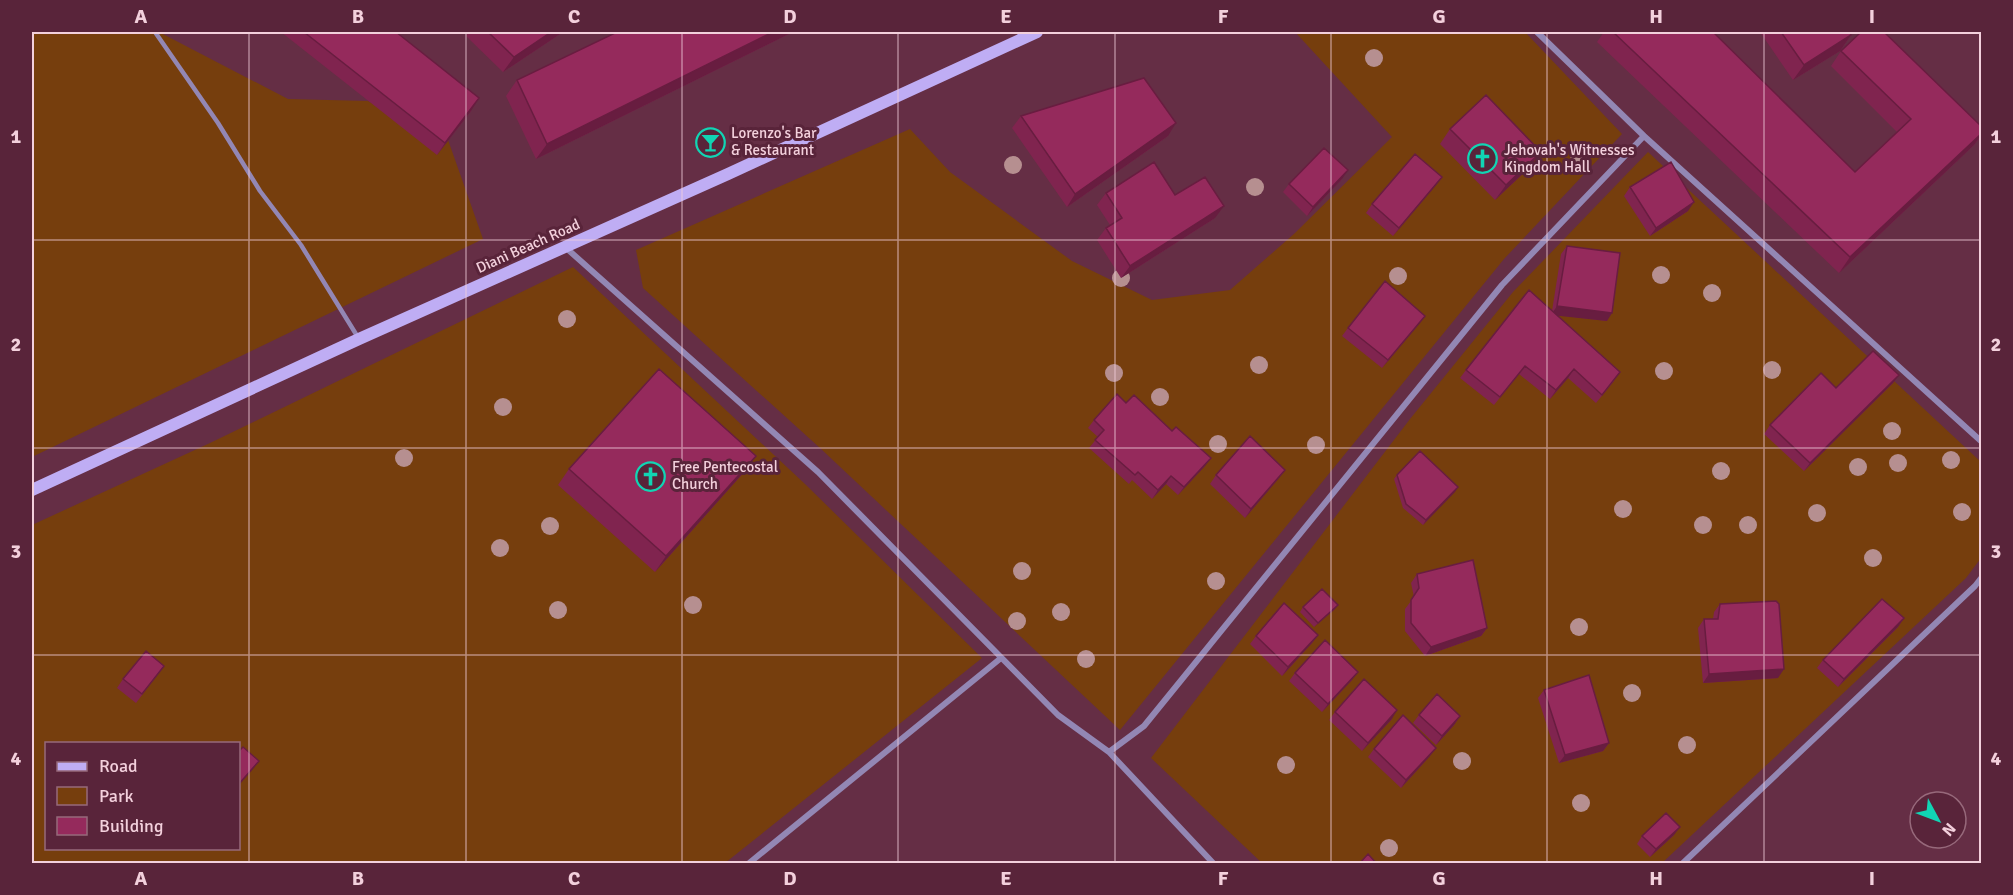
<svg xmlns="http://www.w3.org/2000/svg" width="2013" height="895" font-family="Signika,sans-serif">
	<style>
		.green { fill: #763e0d; fill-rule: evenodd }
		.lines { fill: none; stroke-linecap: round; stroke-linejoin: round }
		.lane { stroke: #9387b4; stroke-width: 4.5 }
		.street { stroke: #9387b4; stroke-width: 6 }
		.secondary { stroke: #bfadf4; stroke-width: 12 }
		.tree { fill: #b68f90 }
		.wall { fill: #80244f }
		.shaded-wall { fill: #681d40 }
		.building { fill: #952a5c; stroke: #681d40; stroke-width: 1.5 }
		.grid { fill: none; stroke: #f3d0dc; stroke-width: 1.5; stroke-opacity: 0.55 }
		.labels { text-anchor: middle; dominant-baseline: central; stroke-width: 6; stroke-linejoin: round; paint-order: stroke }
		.poi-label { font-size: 15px; fill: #f3d0dc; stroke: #59243a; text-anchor: start }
		.street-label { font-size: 15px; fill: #f3d0dc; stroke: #59243a }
		.neatline { fill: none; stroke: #f3d0dc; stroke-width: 2 }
		.grid-label { font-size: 20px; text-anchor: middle; font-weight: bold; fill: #f3d0dc }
	</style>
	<rect width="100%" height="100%" fill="#652e45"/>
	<path class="green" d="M 32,32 L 159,32 L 288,99 L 368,101 L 421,128 L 447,137 L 483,239 L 32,457 Z
		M 1295,32 L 1525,32 L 1622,134 L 1504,259 L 1120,730 L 820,448 L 643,288 L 636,250 L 910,129 L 950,172 L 1072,261 L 1152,300 L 1230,290 L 1295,233 L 1392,137 Z
		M 1648,152 L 1981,462 L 1981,558 L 1966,578 L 1662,863 L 1262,863 L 1151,758 L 1410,419 L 1513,292 Z
		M 573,267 L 805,484 L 982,658 L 725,863 L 32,863 L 32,525 L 210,443 ZM 46,744 L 238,744 L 238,848 L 46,848 Z"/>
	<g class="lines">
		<path class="lane" d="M 155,32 L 218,123 L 260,191 L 301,245 L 359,339"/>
		<path class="street" d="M 1537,32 L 1644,136 L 1982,442
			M 565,247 L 818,472 L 1058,715 L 1109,752 L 1214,864
			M 1109,752 L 1144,726 L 1502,285 L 1644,136
			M 748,864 L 1001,658
			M 1682,864 L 1975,586 L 1982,577"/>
		<path class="secondary" d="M 32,490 L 359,339 L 728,174 L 1037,32"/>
	</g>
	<g class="tree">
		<circle cx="1374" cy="58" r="9"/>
		<circle cx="1579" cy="155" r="9"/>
		<circle cx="1013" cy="165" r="9"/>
		<circle cx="1255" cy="187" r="9"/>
		<circle cx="1661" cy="275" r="9"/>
		<circle cx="1398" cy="276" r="9"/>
		<circle cx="1121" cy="278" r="9"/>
		<circle cx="1712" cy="293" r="9"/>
		<circle cx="567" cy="319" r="9"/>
		<circle cx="1259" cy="365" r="9"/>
		<circle cx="1772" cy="370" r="9"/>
		<circle cx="1664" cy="371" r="9"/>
		<circle cx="1114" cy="373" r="9"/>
		<circle cx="1160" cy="397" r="9"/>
		<circle cx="503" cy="407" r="9"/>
		<circle cx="1892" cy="431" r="9"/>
		<circle cx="1218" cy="444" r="9"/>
		<circle cx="1316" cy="445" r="9"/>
		<circle cx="404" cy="458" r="9"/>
		<circle cx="1951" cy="460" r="9"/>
		<circle cx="1898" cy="463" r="9"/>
		<circle cx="1858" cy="467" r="9"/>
		<circle cx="1721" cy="471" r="9"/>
		<circle cx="1623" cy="509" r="9"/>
		<circle cx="1962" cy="512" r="9"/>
		<circle cx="1817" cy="513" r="9"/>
		<circle cx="1703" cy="525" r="9"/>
		<circle cx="1748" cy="525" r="9"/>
		<circle cx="550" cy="526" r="9"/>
		<circle cx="500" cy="548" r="9"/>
		<circle cx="1873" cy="558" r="9"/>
		<circle cx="1022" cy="571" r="9"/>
		<circle cx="1216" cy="581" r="9"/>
		<circle cx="693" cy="605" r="9"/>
		<circle cx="558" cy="610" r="9"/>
		<circle cx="1061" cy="612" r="9"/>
		<circle cx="1017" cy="621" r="9"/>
		<circle cx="1579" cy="627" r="9"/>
		<circle cx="1086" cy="659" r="9"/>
		<circle cx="1632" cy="693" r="9"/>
		<circle cx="1687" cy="745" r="9"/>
		<circle cx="1462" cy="761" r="9"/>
		<circle cx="1286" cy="765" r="9"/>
		<circle cx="1581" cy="803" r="9"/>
		<circle cx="1389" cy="848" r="9"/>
	</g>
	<path class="wall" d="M 281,32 L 396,32 L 471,111 L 437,155 Z
		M 469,32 L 563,32 L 503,72 L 466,36 Z
		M 793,32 L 536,159 L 506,96 L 517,80 Z
		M 1604,32 L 1713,32 L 1855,172 L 1897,132 L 1831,66 L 1841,51 L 1982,127 L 1982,134 L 1974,145 L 1839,273 L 1597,42 Z
		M 1760,32 L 1849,32 L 1851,35 L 1840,51 L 1793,80 Z
		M 1021,116 L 1168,136 L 1067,207 L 1012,128 Z
		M 1450,129 L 1530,167 L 1495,200 L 1440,144 Z
		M 1442,177 L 1436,185 L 1393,236 L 1366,213 L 1372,204 Z
		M 1342,179 L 1307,216 L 1283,192 L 1289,184 Z
		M 1630,187 L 1688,211 L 1650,236 L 1624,196 Z
		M 1106,193 L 1175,195 L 1215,218 L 1121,278 L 1097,240 L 1106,228 L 1110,225 L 1097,205 Z
		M 1567,246 L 1607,321 L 1556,315 L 1614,381 L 1596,403 L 1568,378 L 1550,399 L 1519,374 L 1494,405 L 1460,378 L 1466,370 L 1552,311 L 1561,254 Z
		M 1419,324 L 1382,368 L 1342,336 L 1348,328 Z
		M 1899,375 L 1893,383 L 1804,471 L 1764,434 L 1770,425 L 1836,388 Z
		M 1126,403 L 1205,466 L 1178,495 L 1166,484 L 1152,499 L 1132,480 L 1129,484 L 1089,448 L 1098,437 L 1088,428 L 1094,420 Z
		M 569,469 L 745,471 L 655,572 L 558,485 Z
		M 1216,475 L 1279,478 L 1245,518 L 1210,484 Z
		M 1397,475 L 1458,487 L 1423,525 L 1403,508 L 1394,479 Z
		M 1417,574 L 1487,628 L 1481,636 L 1425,656 L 1405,631 L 1405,609 L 1414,597 L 1411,583 Z
		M 1720,604 L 1778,678 L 1703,683 L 1698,628 L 1704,619 L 1713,619 L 1714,612 Z
		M 1303,607 L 1335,609 L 1314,627 L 1300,612 Z
		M 1904,618 L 1898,627 L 1838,687 L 1817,668 L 1823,660 Z
		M 1318,635 L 1312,643 L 1282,676 L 1250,644 L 1256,636 Z
		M 1295,673 L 1352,680 L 1322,712 L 1289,681 Z
		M 158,674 L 136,703 L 117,688 L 123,679 Z
		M 1544,690 L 1609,743 L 1603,751 L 1559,763 L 1538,698 Z
		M 1335,712 L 1392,719 L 1362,751 L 1329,720 Z
		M 1419,715 L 1460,716 L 1454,725 L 1436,745 L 1413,723 Z
		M 1374,749 L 1430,756 L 1401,788 L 1368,757 Z
		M 1674,835 L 1650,857 L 1637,844 L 1642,836 Z"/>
	<path class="shaded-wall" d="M 551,32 L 563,32 L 503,72 L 514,57 Z
		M 773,32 L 793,32 L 536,159 L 547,144 Z
		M 1851,35 L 1840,51 L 1793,80 L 1804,65 Z
		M 479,98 L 471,111 L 437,155 L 445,143 Z
		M 1176,123 L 1168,136 L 1067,207 L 1075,194 Z
		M 1982,133 L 1982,134 L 1974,145 L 1839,273 L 1850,257 Z
		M 1541,152 L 1530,167 L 1495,200 L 1506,185 Z
		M 1348,170 L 1342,179 L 1307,216 L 1313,207 Z
		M 1442,177 L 1436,185 L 1393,236 L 1399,228 Z
		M 1694,202 L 1688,211 L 1650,236 L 1656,228 Z
		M 1224,206 L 1215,218 L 1121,278 L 1130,266 Z
		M 1557,306 L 1612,313 L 1607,321 L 1551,315 Z
		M 1425,316 L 1419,324 L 1382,368 L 1388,360 Z
		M 1574,369 L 1568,378 L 1550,399 L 1556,390 Z
		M 1899,375 L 1893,383 L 1804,471 L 1810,463 Z
		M 756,456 L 745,471 L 655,572 L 666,556 Z
		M 1211,458 L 1205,466 L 1178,495 L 1184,487 Z
		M 1285,470 L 1279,478 L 1245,518 L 1251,509 Z
		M 1171,476 L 1166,484 L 1152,499 L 1158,490 Z
		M 1458,487 L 1455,492 L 1423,525 L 1426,520 Z
		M 1338,605 L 1335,609 L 1314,627 L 1318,623 Z
		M 1904,618 L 1898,627 L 1838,687 L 1844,679 Z
		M 1487,628 L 1481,636 L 1425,656 L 1431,647 Z
		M 1318,635 L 1312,643 L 1282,676 L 1288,667 Z
		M 1784,669 L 1778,678 L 1703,683 L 1709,674 Z
		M 1358,672 L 1352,680 L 1322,712 L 1328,704 Z
		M 1397,710 L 1392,719 L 1362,751 L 1368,743 Z
		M 1460,716 L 1454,725 L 1436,745 L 1442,736 Z
		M 1609,743 L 1603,751 L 1559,763 L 1565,755 Z
		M 1436,748 L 1430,756 L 1401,788 L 1406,780 Z
		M 259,761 L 253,769 L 238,786 L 238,785 Z
		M 1680,827 L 1674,835 L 1650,857 L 1656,849 Z"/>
	<path class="building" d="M 304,32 L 396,32 L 479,98 L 445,143 Z
		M 488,32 L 551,32 L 514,57 Z
		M 617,32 L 773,32 L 547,144 L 517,80 Z
		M 1613,32 L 1713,32 L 1855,172 L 1911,119 L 1841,51 L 1861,32 L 1884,32 L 1982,127 L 1982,133 L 1850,257 Z
		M 1781,32 L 1849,32 L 1851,35 L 1804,65 Z
		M 1144,78 L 1176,123 L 1075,194 L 1021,116 Z
		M 1486,95 L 1541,152 L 1506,185 L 1450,129 Z
		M 1324,148 L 1348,170 L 1313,207 L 1289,184 Z
		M 1415,154 L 1442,177 L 1399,228 L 1372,204 Z
		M 1154,162 L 1175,195 L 1205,177 L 1224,206 L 1130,266 L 1106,228 L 1122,218 L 1106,193 Z
		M 1671,162 L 1694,202 L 1656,228 L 1630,187 Z
		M 1567,246 L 1620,253 L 1612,313 L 1557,306 Z
		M 1385,281 L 1425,316 L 1388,360 L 1348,328 Z
		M 1529,290 L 1620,372 L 1602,395 L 1574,369 L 1556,390 L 1525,366 L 1500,397 L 1466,370 Z
		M 1873,351 L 1899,375 L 1810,463 L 1770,425 L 1821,373 L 1836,388 Z
		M 659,369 L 756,456 L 666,556 L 569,469 Z
		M 1117,394 L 1126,403 L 1134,395 L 1172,431 L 1176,427 L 1211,458 L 1184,487 L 1171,476 L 1158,490 L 1138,472 L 1135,475 L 1095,440 L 1104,430 L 1094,420 Z
		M 1250,436 L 1285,470 L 1251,509 L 1216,475 Z
		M 1420,451 L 1458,487 L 1426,520 L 1406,504 L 1397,475 Z
		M 1473,560 L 1487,628 L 1431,647 L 1411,623 L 1411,600 L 1419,588 L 1417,574 Z
		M 1322,589 L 1338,605 L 1318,623 L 1303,607 Z
		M 1882,599 L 1904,618 L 1844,679 L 1823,660 Z
		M 1776,601 L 1779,604 L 1784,669 L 1709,674 L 1704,619 L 1718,619 L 1720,604 Z
		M 1284,603 L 1318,635 L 1288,667 L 1256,636 Z
		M 1325,640 L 1358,672 L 1328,704 L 1295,673 Z
		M 146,651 L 164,666 L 142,694 L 123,679 Z
		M 1589,675 L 1609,743 L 1565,755 L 1544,690 Z
		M 1364,679 L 1397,710 L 1368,743 L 1335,712 Z
		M 1437,694 L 1460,716 L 1442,736 L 1419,715 Z
		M 1403,715 L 1436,748 L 1406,780 L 1374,749 Z
		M 243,747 L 259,761 L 238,785 L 238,752 Z
		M 1666,813 L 1680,827 L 1656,849 L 1642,836 Z
		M 1368,854 L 1377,864 L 1359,864 Z"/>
	<path class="grid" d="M 249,32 L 249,864M 466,32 L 466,864M 682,32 L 682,864M 898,32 L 898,864M 1115,32 L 1115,864M 1331,32 L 1331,864M 1547,32 L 1547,864M 1764,32 L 1764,864M 32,240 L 1982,240M 32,448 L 1982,448M 32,655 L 1982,655"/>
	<defs>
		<symbol id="bar-ring" viewBox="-11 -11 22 22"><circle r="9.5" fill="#59243a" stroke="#11d5b4" stroke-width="1.5"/><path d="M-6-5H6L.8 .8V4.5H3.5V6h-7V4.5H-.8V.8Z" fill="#11d5b4"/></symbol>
		<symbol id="church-ring" viewBox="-11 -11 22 22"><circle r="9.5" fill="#59243a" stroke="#11d5b4" stroke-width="1.5"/><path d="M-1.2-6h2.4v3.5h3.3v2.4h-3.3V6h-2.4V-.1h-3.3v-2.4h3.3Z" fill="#11d5b4"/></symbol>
	</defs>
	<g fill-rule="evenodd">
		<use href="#bar-ring" x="694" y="126" width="33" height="33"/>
		<use href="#church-ring" x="1466" y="142" width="33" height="33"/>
		<use href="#church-ring" x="634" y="460" width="33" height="33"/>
	</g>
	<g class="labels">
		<g class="poi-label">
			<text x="731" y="133">Lorenzo's Bar<tspan x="731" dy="17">&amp; Restaurant</tspan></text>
			<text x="1504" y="150">Jehovah's Witnesses<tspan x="1504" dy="17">Kingdom Hall</tspan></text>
			<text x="672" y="467">Free Pentecostal<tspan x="672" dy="17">Church</tspan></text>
		</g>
		<g class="street-label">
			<text transform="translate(528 246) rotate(-24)">Diani Beach Road</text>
		</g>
	</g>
	<rect width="2013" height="895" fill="none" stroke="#59243a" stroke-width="66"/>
	<rect x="45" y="742" width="195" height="108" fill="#59243a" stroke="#97697b" stroke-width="1.5"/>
	<rect x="57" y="762" width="30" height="9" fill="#bfadf4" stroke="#97697b" stroke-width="1.5"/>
	<text x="99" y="772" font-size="18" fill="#f3d0dc">Road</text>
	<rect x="57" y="787" width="30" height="18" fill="#763e0d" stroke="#97697b" stroke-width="1.5"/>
	<text x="99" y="802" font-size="18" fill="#f3d0dc">Park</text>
	<rect x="57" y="817" width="30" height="18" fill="#952a5c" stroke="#97697b" stroke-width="1.5"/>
	<text x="99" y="832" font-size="18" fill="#f3d0dc">Building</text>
	<g transform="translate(1938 820) rotate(131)"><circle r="28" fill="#59243a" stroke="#97697b" stroke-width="1.5"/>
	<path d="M0-4.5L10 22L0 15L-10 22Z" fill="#11d5b4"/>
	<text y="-9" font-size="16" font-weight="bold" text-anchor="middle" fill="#f3d0dc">N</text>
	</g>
	<rect x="33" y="33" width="1947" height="829" class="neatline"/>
	<g class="grid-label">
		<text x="141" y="23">A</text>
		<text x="358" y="23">B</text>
		<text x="574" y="23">C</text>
		<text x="790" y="23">D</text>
		<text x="1006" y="23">E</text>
		<text x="1223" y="23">F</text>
		<text x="1439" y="23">G</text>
		<text x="1656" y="23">H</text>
		<text x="1872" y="23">I</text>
		<text x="16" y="143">1</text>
		<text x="1996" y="143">1</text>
		<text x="16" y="351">2</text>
		<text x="1996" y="351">2</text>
		<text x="16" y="558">3</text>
		<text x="1996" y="558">3</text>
		<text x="16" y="765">4</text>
		<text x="1996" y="765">4</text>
		<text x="141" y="885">A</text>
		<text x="358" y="885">B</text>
		<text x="574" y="885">C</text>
		<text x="790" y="885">D</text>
		<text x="1006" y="885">E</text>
		<text x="1223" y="885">F</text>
		<text x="1439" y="885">G</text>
		<text x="1656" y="885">H</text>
		<text x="1872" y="885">I</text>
	</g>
</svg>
